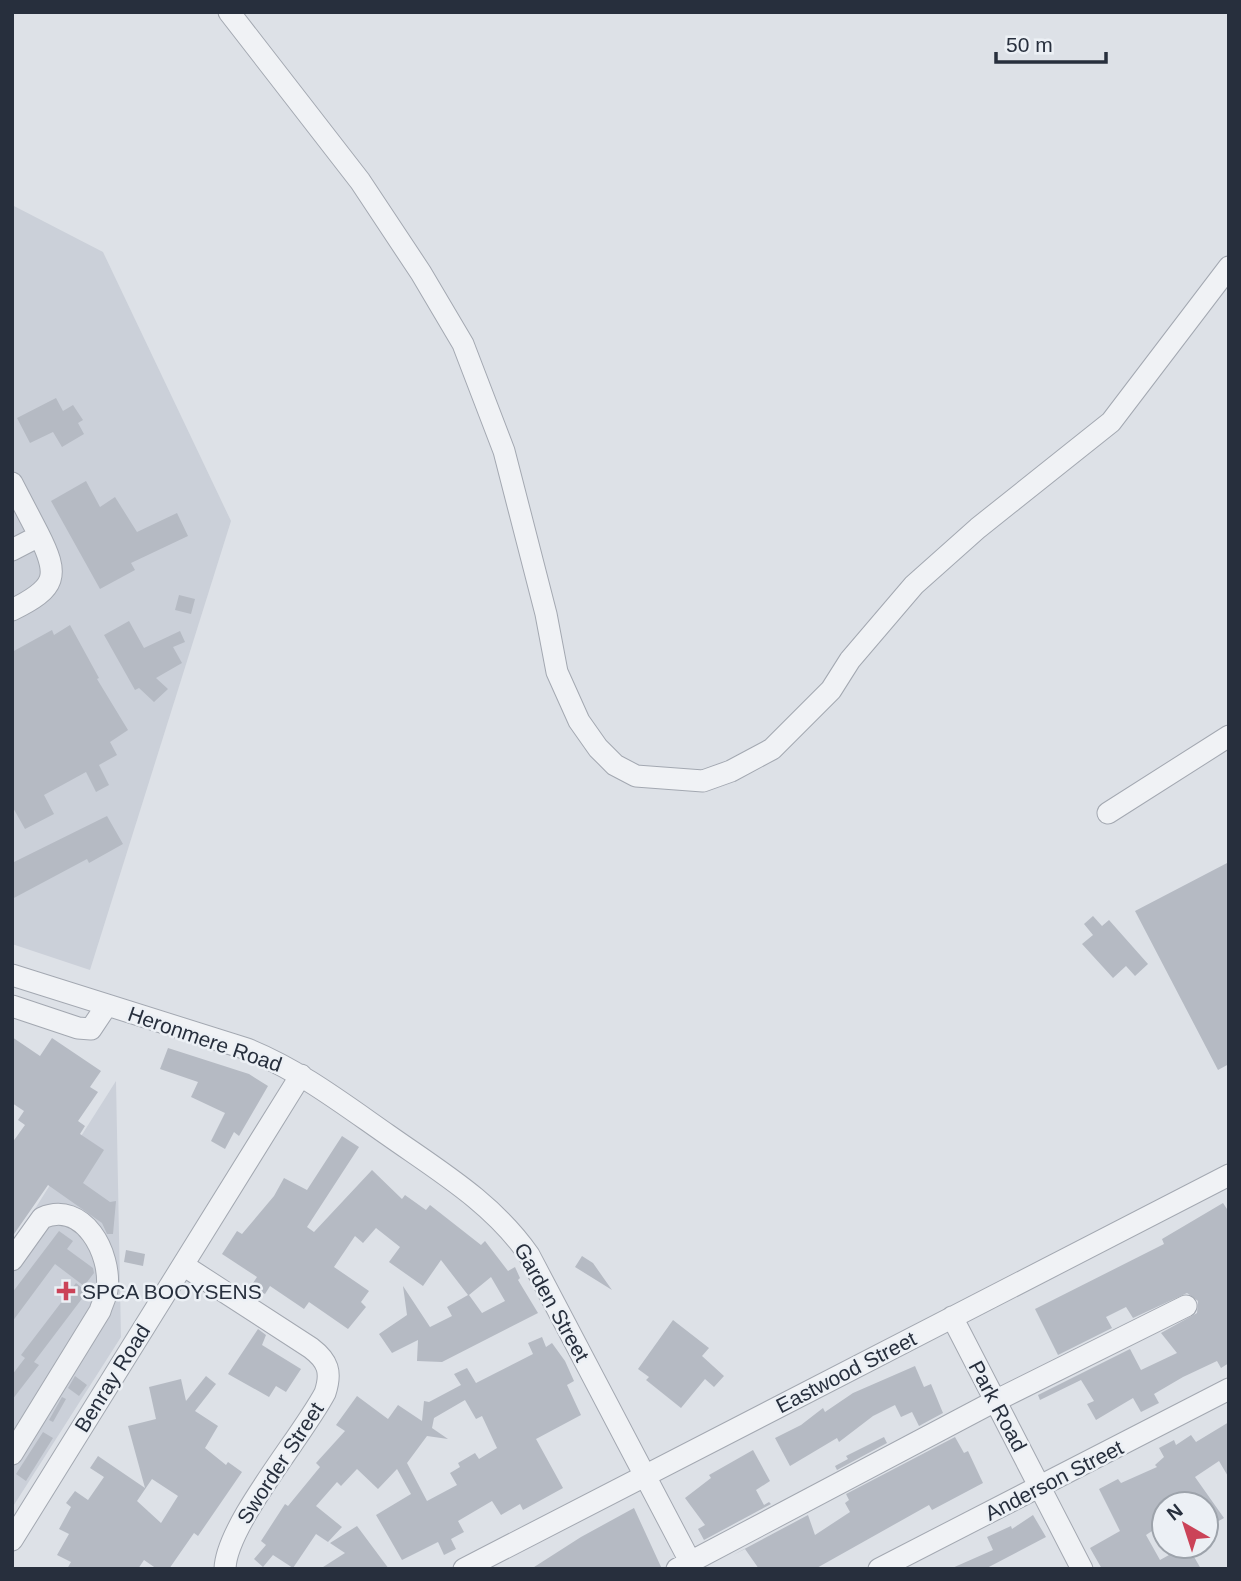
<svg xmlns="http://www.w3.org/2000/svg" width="1241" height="1581" font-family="Arial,sans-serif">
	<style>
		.built { fill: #cbd0d9 }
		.building { fill: #b5bac3; fill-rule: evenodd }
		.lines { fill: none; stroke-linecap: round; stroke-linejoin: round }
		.minor-casing { stroke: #a3a8b1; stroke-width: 23 }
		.minor { stroke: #f0f2f5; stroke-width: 21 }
		.poi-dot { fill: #cb4358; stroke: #ecf0f5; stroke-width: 2.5 }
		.labels { text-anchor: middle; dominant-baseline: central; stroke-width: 5; stroke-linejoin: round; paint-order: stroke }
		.street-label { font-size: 21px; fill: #272f3d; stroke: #ecf0f5 }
		.poi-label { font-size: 21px; fill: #272f3d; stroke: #ecf0f5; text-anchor: start }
	</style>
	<rect width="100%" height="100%" fill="#dde1e7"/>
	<path class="built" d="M 12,205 L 103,252 L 231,521 L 90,970 L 12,944 Z
		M 116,1081 L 121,1337 L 12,1508 L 12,1245 Z"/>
	<path class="building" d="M 56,398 L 63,411 L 73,405 L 83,420 L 78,423 L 84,434 L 62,447 L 53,432 L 30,443 L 17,418 Z
		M 86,481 L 100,507 L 115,497 L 137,532 L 177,513 L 188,536 L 131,563 L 135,570 L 100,589 L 51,501 Z
		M 179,595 L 195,599 L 191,614 L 175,610 Z
		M 129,621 L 144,648 L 180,631 L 185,642 L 173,647 L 182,663 L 156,678 L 168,689 L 154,702 L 139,688 L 135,690 L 104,635 Z
		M 70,625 L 99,678 L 97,679 L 128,730 L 110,742 L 117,755 L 99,765 L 109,785 L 96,792 L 86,772 L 44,795 L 54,814 L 25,829 L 12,806 L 12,652 L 52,630 L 54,635 Z
		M 107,816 L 123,844 L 89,863 L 87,859 L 12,899 L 12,863 Z
		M 1229,862 L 1229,1064 L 1218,1070 L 1135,911 Z
		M 1093,916 L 1102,926 L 1109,920 L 1148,964 L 1135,976 L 1126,966 L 1113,978 L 1082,944 L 1093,935 L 1084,924 Z
		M 12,1037 L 40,1056 L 52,1038 L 101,1071 L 90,1087 L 98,1092 L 78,1121 L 85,1126 L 80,1134 L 104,1150 L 83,1183 L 110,1202 L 116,1201 L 113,1234 L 107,1234 L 102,1223 L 48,1185 L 12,1237 L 12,1143 L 25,1125 L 18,1120 L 24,1111 L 12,1103 Z
		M 168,1048 L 249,1074 L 268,1086 L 239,1136 L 234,1132 L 225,1149 L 211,1141 L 225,1113 L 191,1097 L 198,1082 L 160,1069 Z
		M 342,1136 L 359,1147 L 307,1227 L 314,1232 L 372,1170 L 402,1199 L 405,1195 L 426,1210 L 430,1205 L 481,1245 L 485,1241 L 508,1271 L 515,1267 L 520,1278 L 518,1280 L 538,1313 L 442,1362 L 417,1361 L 418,1340 L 392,1353 L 379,1334 L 407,1315 L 403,1286 L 430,1327 L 452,1316 L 447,1307 L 468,1295 L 441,1260 L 423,1286 L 389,1262 L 400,1247 L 376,1228 L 363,1243 L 355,1236 L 334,1267 L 369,1291 L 361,1302 L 366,1307 L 348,1329 L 309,1302 L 304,1309 L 270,1286 L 265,1294 L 251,1286 L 257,1277 L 222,1254 L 237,1231 L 242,1234 L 274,1196 L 284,1178 L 307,1190 ZM 491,1277 L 505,1301 L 482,1313 L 469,1295 Z
		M 1223,1203 L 1229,1212 L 1229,1363 L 1221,1368 L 1217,1361 L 1183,1377 L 1154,1394 L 1159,1403 L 1141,1412 L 1133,1398 L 1096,1420 L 1087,1404 L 1094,1401 L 1081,1380 L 1040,1400 L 1038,1395 L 1130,1349 L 1141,1370 L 1177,1353 L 1161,1333 L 1197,1313 L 1198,1301 L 1187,1293 L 1133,1318 L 1126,1307 L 1106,1317 L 1112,1328 L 1058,1355 L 1035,1309 L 1164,1244 L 1162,1239 Z
		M 59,1231 L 73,1241 L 67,1249 L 93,1268 L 94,1273 L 84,1286 L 55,1264 L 12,1322 L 12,1293 Z
		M 126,1250 L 145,1254 L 143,1266 L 124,1262 Z
		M 582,1256 L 593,1263 L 612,1290 L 575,1267 Z
		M 76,1283 L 87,1292 L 34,1362 L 39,1365 L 12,1400 L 12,1375 L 25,1358 L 21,1355 Z
		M 673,1320 L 709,1348 L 702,1356 L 724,1376 L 714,1387 L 705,1379 L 681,1408 L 646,1380 L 649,1377 L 638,1369 Z
		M 258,1329 L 266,1335 L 262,1345 L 301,1369 L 286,1392 L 276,1386 L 269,1397 L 228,1374 Z
		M 542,1337 L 546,1347 L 552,1343 L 565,1361 L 574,1381 L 567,1385 L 581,1415 L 536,1439 L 563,1488 L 523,1510 L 520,1504 L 501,1515 L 492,1501 L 458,1521 L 464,1532 L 451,1539 L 456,1549 L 444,1555 L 438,1542 L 402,1560 L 376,1515 L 411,1494 L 397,1469 L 378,1489 L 357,1469 L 341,1486 L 337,1482 L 316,1506 L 342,1527 L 328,1542 L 316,1534 L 293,1568 L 273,1555 L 263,1567 L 254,1559 L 266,1545 L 261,1541 L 285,1504 L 288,1506 L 320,1467 L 316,1463 L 345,1431 L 336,1425 L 357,1396 L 388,1419 L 398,1405 L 422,1421 L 424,1401 L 429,1402 L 461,1385 L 454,1374 L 467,1368 L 476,1383 L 533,1354 L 528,1343 ZM 465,1400 L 476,1419 L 482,1416 L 497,1448 L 479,1459 L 475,1453 L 458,1463 L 460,1467 L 450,1473 L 457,1485 L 427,1501 L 407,1463 L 427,1436 L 448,1439 L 432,1428 L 434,1418 Z
		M 915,1366 L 924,1387 L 931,1384 L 943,1413 L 919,1426 L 912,1412 L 901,1417 L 895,1405 L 873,1416 L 839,1442 L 837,1438 L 790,1466 L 775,1438 L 801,1425 L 823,1408 L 825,1412 L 853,1393 Z
		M 75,1376 L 87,1385 L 79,1396 L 68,1388 Z
		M 206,1376 L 216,1384 L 195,1411 L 218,1426 L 205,1448 L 226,1465 L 228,1462 L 242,1472 L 198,1536 L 194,1533 L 169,1569 L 157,1569 L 144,1560 L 138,1569 L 67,1569 L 71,1562 L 57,1555 L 69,1534 L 59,1529 L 71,1507 L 66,1503 L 75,1491 L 88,1500 L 104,1477 L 90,1468 L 98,1456 L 145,1488 L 128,1426 L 156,1419 L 149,1387 L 181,1379 L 186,1401 ZM 152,1479 L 178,1496 L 161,1523 L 137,1501 Z
		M 62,1397 L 66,1399 L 53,1422 L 49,1420 Z
		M 1229,1422 L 1229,1478 L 1219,1461 L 1195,1477 L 1224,1518 L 1206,1528 L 1206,1504 L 1164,1504 L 1164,1523 L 1146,1535 L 1160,1560 L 1178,1550 L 1176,1546 L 1207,1546 L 1193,1555 L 1201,1569 L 1102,1569 L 1090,1548 L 1120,1531 L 1099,1489 L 1118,1479 L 1121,1483 L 1157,1467 L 1155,1465 L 1164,1457 L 1159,1448 L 1174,1440 L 1176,1445 L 1191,1435 L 1196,1442 Z
		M 43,1432 L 53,1438 L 26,1481 L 16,1474 Z
		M 884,1437 L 887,1443 L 837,1470 L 835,1466 L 848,1459 L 846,1456 Z
		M 955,1437 L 964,1453 L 968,1451 L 983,1483 L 932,1510 L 929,1505 L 815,1569 L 759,1569 L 745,1549 L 733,1555 L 808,1515 L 815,1535 L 850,1512 L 845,1503 L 849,1500 L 846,1494 Z
		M 753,1450 L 770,1481 L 756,1490 L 764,1505 L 769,1502 L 771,1504 L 704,1540 L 698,1529 L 705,1525 L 685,1498 L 711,1478 L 709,1475 Z
		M 634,1508 L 662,1569 L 531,1569 L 581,1537 Z
		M 1033,1515 L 1046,1537 L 985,1569 L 950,1569 L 993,1550 L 987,1537 L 1011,1526 L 1012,1529 Z
		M 357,1526 L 389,1569 L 320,1569 L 345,1553 L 330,1543 Z"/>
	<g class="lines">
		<defs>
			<path id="minor" d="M 229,12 L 360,181 L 421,273 L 463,344 L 504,451 L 546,614 L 557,672 L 579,721 L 598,748 L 615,765 L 636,776 L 703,781 L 731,771 L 772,749 L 831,690 L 850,660 L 914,585 L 978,528 L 1111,422 L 1229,267
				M 12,483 C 21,500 29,516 38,533 C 60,576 57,588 12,610
				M 12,550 L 39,536
				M 1108,813 L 1229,736
				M 12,975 L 247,1049 C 299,1070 342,1103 388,1135 C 439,1171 493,1203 529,1255 L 694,1569
				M 12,1006 L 78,1028 L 91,1029 L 107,1005
				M 12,1260 L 42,1218 C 83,1200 112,1253 107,1290 C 106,1297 102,1304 100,1311 L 12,1454
				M 183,1265 L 311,1348 C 328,1361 332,1372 325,1393 C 302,1437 226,1525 225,1569
				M 952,1317 L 1082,1569
				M 12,1540 L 301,1075
				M 464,1569 L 1229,1175
				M 677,1569 L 995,1401 L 1186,1306
				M 879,1569 L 1229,1389"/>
		</defs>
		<use href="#minor" class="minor-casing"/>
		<use href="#minor" class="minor"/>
	</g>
	<path class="poi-dot" d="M62.5 1280.5h7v7h7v7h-7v7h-7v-7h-7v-7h7z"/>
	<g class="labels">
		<g class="street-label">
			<text transform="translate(205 1039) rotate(19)">Heronmere Road</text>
			<text transform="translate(552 1302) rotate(61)">Garden Street</text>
			<text transform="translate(846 1372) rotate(-27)">Eastwood Street</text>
			<text transform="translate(112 1378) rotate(-58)">Benray Road</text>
			<text transform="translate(998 1406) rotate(62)">Park Road</text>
			<text transform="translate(280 1463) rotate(-57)">Sworder Street</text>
			<text transform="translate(1054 1480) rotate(-27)">Anderson Street</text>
		</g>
		<g class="poi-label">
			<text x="82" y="1291">SPCA BOOYSENS</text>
		</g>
	</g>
	<rect width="1241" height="1581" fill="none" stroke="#272f3d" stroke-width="28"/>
	<g transform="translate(1185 1525) rotate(321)"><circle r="33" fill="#ecf0f5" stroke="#9da3ab" stroke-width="2"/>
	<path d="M0-5L12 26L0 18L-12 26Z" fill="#cb4358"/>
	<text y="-10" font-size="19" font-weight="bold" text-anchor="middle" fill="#272f3d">N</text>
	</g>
	<path d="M996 52v10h110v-10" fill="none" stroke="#272f3d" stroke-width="3.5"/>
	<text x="1006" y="52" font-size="21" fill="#272f3d" stroke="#ecf0f5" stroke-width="5" paint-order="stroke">50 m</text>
</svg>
